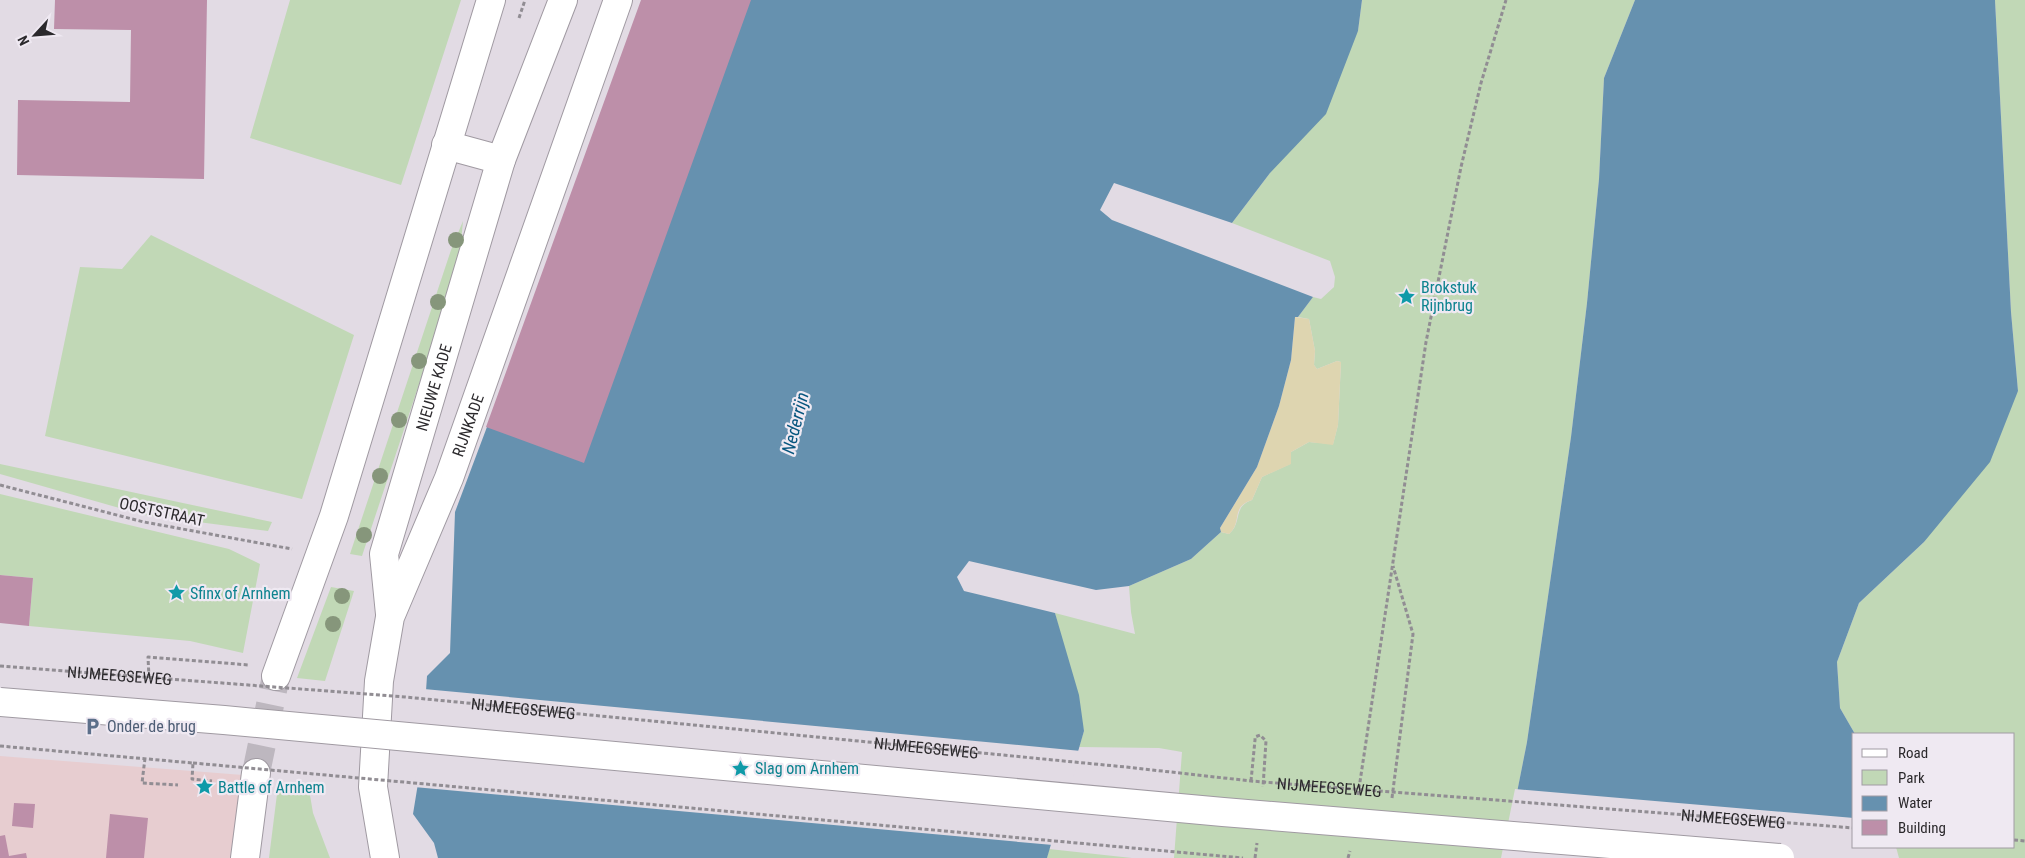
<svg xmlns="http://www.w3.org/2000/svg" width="2025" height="858" font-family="'Roboto Condensed',sans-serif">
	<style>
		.commercial { fill: #e7cdd0 }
		.green { fill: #c1d8b6 }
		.sand { fill: #ded5b0 }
		.water { fill: #6691af }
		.pier { fill: #e2dbe4 }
		.building { fill: #bd8fa9 }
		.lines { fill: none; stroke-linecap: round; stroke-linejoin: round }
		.street-tunnel { stroke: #bdb7bf; stroke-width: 28; stroke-dasharray: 28 14; stroke-linecap: butt }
		.street-casing { stroke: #a09aa2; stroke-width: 30 }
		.path { stroke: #918d93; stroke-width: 3; stroke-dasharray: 4 2.5; stroke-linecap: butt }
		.street { stroke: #fff; stroke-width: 28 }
		.primary-bridge-casing { stroke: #a09aa2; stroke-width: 30; stroke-linecap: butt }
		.path-bridge { stroke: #918d93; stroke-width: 3; stroke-dasharray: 4 2.5; stroke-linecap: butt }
		.primary-bridge { stroke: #fff; stroke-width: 28 }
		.tree { fill: #86967b }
		.labels { text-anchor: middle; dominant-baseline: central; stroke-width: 4.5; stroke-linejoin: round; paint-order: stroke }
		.culture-label { font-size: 16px; fill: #0d838f; stroke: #efe9f2; text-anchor: start }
		.street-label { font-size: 16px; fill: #2b292c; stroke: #efe9f2 }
		.service-label { font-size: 16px; fill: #4e5e75; stroke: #efe9f2; text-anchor: start }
		.water-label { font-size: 18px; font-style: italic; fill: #06557e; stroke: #efe9f2 }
	</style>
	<rect width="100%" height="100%" fill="#e2dbe4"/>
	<path class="commercial" d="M 0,756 L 243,775 L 230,858 L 0,858 Z"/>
	<path class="green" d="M 290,0 L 461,0 L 401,185 L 250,138 Z
		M 1362,0 L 1635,0 L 1604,78 L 1599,179 L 1587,303 L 1571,437 L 1527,742 L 1504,858 L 1174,858 L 1182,752 L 1159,748 L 1079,747 L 1084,731 L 1055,613 L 1135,634 L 1131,612 L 1129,586 L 1191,559 L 1221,532 L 1229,534 C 1243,522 1232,507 1252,500 L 1262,477 L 1290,464 L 1291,452 L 1309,442 L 1333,444 L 1338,425 L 1341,362 L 1337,361 L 1317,369 L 1314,365 L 1315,351 L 1309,319 L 1298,317 L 1313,297 L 1321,299 L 1334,287 L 1335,277 L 1330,261 L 1232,223 L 1270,173 L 1358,31 Z
		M 1995,0 L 2025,0 L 2025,858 L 1897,858 L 1893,847 L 2014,847 L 2014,734 L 1855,734 L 1840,708 L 1837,662 L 1859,603 L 1924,542 L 2018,391 L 2011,312 Z
		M 463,221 L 458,273 L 440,321 L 362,556 L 350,554 L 451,250 Z
		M 151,235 L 354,335 L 302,499 L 45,436 L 80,267 L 122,269 Z
		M 0,464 L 272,522 L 268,531 L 144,515 L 0,474 Z
		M 0,494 L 229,549 L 260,564 L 243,653 L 190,641 L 29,626 L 33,578 L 0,575 Z
		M 331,587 L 354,591 L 325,681 L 297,678 Z
		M 278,786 L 309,789 L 313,813 L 330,858 L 269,858 Z
		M 1049,849 L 1132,858 L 1047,858 Z"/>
	<path class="sand" d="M 1295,317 L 1309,319 L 1315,351 L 1314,365 L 1317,369 L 1337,361 L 1341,362 L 1338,425 L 1333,445 L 1309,442 L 1291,452 L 1291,464 L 1262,477 L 1252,500 C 1230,507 1243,522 1229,534 L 1221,532 L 1220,528 L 1257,467 L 1279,406 L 1291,360 Z"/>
	<path class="water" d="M 642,0 L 1362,0 L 1358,31 L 1326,114 L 1270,173 L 1232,223 L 1114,183 L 1100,210 L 1112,220 L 1313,297 L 1298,317 L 1295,317 L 1291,360 L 1279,406 L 1257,467 L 1220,528 L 1221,532 L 1191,559 L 1129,586 L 1096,590 L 969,561 L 957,577 L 964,591 L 1055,613 L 1079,695 L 1084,731 L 1047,858 L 438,858 L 434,843 L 413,814 L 421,765 L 427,676 L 450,653 L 455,512 L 505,379 Z
		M 1635,0 L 1995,0 L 2011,312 L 2018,391 L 1990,462 L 1924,542 L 1859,603 L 1837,662 L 1840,708 L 1855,734 L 1854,847 L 1504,858 L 1527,742 L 1571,437 L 1587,303 L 1599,179 L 1604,78 Z"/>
	<path class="pier" d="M 424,689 L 1081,751 L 1053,845 L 414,787 L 418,765 Z
		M 1515,789 L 1854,818 L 1854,847 L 1896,847 L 1899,858 L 1501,858 Z"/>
	<path class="building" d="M 55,0 L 207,0 L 204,179 L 17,175 L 18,100 L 130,102 L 131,30 L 54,29 Z
		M 641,0 L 751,0 L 584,463 L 486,427 Z
		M 0,575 L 33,578 L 29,626 L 0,623 Z
		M 14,803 L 35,804 L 33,828 L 12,826 Z
		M 110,814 L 148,818 L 144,858 L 106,858 Z
		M 5,835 L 9,856 L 26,853 L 27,858 L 0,858 L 0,836 Z"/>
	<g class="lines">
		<path class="street-tunnel" d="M 256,773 L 276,676"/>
		<defs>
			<g id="street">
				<path d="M 446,145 L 501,160"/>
				<path id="s1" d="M 390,614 L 384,554 L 501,160 L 563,0"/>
				<path d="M 276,676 L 334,516 L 491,0"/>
				<path d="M 245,858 L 256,773"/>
				<path id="s2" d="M 385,858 L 373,787 L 379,681 L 390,617 L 449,478 L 618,0"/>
			</g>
		</defs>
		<use href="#street" class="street-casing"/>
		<path class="path" d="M 519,18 L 525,0
			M 0,485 L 144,522 L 292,549
			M 149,678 L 148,657 L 249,665
			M 0,746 L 193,763 L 192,779 L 212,781
			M 145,758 L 142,783 L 178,785
			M 1251,781 L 1255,740 L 1255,737 L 1260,735 L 1266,741 L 1263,787
			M 1358,795 L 1426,342 L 1461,167 L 1481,83 L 1506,0
			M 1392,798 L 1413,634 L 1393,566
			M 2014,840 L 2025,841
			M 1255,858 L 1257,843
			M 1348,858 L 1350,851"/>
		<use href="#street" class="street"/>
		<defs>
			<path id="primary-bridge" d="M 0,702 L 224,720 L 1223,812 L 1780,858"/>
		</defs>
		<use href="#primary-bridge" class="primary-bridge-casing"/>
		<g class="path-bridge">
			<path id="s3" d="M 0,666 L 405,697 L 1126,767 L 1251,781 L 1854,828"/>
			<path d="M 193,763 L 1243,858"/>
		</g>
		<use href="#primary-bridge" class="primary-bridge"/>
	</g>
	<g class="tree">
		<circle cx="456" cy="240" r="8"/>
		<circle cx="438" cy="302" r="8"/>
		<circle cx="419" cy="361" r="8"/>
		<circle cx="399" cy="420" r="8"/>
		<circle cx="380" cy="476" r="8"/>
		<circle cx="364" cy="535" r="8"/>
		<circle cx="342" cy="596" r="8"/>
		<circle cx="333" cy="624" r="8"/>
	</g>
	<defs>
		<symbol id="sight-bare" viewBox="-9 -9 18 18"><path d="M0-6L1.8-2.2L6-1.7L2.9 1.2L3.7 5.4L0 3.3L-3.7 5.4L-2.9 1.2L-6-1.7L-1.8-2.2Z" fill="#0f9aa8" stroke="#efe9f2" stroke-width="2.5" paint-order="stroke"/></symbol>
		<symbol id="parking-bare" viewBox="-9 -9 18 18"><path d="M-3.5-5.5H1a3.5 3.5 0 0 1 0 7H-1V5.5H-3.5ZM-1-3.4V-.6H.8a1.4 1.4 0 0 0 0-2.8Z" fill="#5c6f8a" stroke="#efe9f2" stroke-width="2.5" paint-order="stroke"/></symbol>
	</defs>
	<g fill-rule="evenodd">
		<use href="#sight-bare" x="1394" y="284" width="25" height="25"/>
		<use href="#sight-bare" x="164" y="580" width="25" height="25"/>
		<use href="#parking-bare" x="80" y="714" width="25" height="25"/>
		<use href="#sight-bare" x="728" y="756" width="25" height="25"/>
		<use href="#sight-bare" x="192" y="774" width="25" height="25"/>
	</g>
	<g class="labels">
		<g class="culture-label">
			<text x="1421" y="287">Brokstuk<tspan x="1421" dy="18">Rijnbrug</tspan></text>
			<text x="190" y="593">Sfinx of Arnhem</text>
			<text x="755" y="768">Slag om Arnhem</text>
			<text x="218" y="787">Battle of Arnhem</text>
		</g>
		<g class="street-label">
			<text stroke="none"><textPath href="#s1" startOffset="234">NIEUWE KADE</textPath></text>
			<text stroke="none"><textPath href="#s2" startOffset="450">RIJNKADE</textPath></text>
			<text transform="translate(162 512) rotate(12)">OOSTSTRAAT</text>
			<text stroke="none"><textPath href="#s3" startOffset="120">NIJMEEGSEWEG</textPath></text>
			<text stroke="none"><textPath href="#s3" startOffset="525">NIJMEEGSEWEG</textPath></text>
			<text stroke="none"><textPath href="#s3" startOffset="930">NIJMEEGSEWEG</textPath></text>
			<text stroke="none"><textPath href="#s3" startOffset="1335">NIJMEEGSEWEG</textPath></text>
			<text stroke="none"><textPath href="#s3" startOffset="1740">NIJMEEGSEWEG</textPath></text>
		</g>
		<g class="service-label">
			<text x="107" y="726">Onder de brug</text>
		</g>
		<g class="water-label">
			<text transform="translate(795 423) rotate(-76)">Nederrijn</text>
		</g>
	</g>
	<rect x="1852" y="733" width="162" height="115" fill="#efe9f2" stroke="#a19ca3"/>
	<rect x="1862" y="749" width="25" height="8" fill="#ffffff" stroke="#a19ca3"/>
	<text x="1898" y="758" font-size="15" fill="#2b292c">Road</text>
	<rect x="1862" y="770" width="25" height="15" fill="#c1d8b6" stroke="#a19ca3"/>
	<text x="1898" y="783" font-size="15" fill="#2b292c">Park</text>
	<rect x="1862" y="796" width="25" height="15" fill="#6691af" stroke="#a19ca3"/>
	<text x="1898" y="808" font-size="15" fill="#2b292c">Water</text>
	<rect x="1862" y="820" width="25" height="15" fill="#bd8fa9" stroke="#a19ca3"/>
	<text x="1898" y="833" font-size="15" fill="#2b292c">Building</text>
	<g transform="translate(35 35) rotate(244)" stroke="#efe9f2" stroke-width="4" paint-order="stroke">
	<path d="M0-4L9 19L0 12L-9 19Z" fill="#2b292c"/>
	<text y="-8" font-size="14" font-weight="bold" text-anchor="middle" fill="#2b292c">N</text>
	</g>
</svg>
